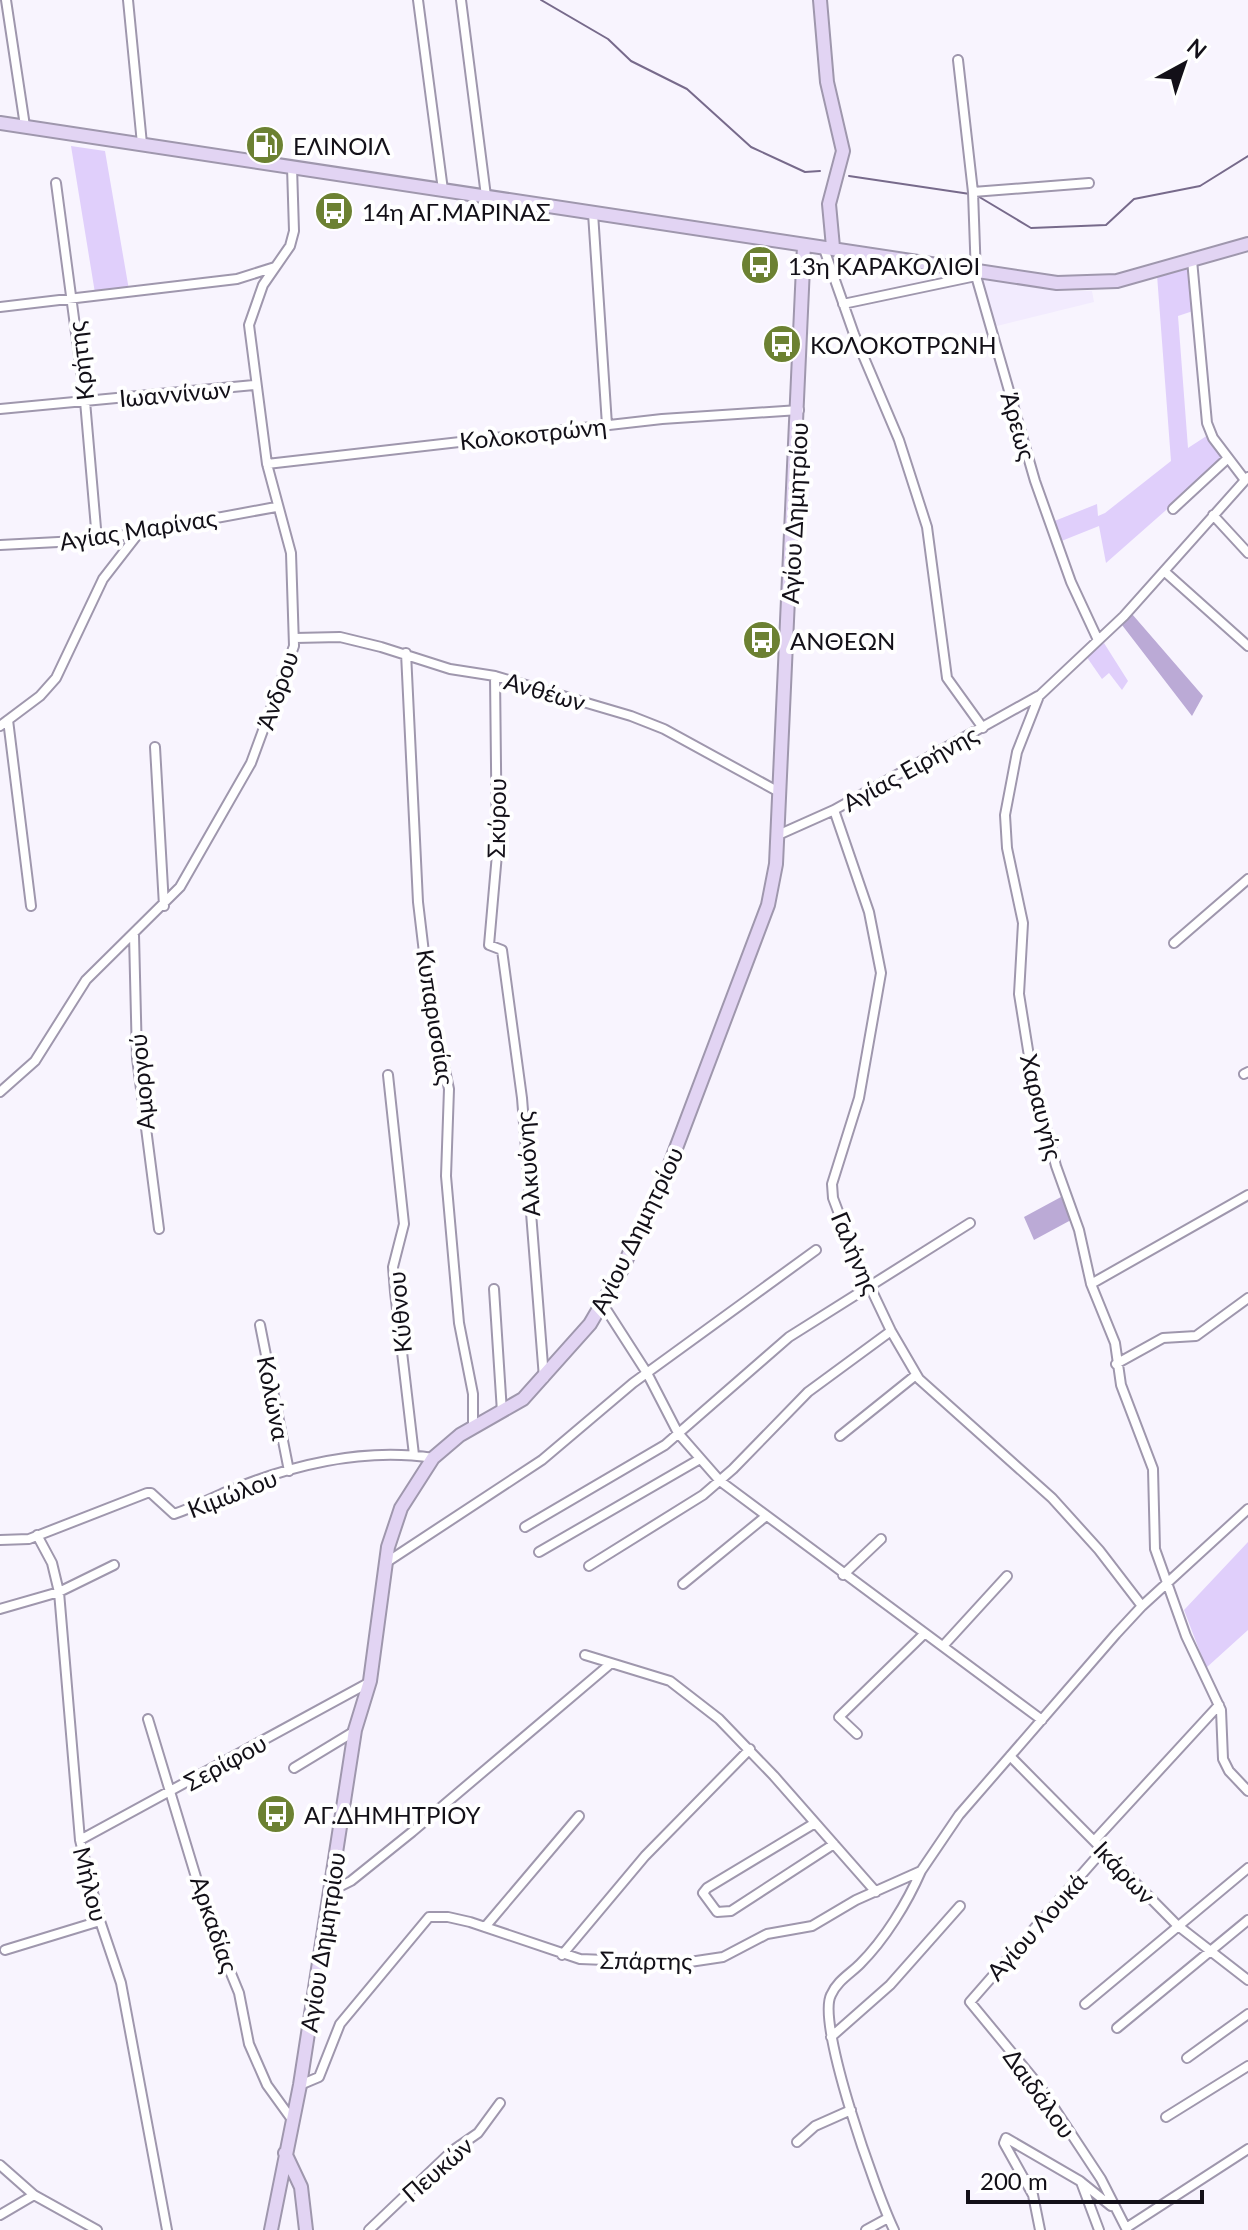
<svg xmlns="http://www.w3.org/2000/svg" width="1248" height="2230" font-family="Lato,sans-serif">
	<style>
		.built { fill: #f2ebfe }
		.green { fill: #e0cffb }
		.forest { fill: #bbaad6 }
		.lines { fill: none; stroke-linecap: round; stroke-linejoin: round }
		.stream { stroke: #776a8b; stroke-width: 2 }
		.street-casing { stroke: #9f97ad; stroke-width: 12 }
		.secondary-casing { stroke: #9f97ad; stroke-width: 16 }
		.street { stroke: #fff; stroke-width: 8 }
		.secondary { stroke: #e2d4f3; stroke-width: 12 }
		.labels { text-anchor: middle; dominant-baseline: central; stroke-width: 8; stroke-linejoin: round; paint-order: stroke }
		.poi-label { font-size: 24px; fill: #131018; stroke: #fff; text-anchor: start }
		.street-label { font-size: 24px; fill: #131018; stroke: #fff }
	</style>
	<rect width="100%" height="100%" fill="#f8f4fe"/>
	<path class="built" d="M 983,279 L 1058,291 L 1092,291 L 1094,302 L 993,327 Z"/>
	<path class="green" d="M 71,146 L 105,151 L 129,290 L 95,293 Z
		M 1184,267 L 1191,270 L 1193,311 L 1178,316 L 1188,448 L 1208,435 L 1224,459 L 1106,563 L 1099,526 L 1059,542 L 1052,522 L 1097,504 L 1098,516 L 1105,513 L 1171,461 L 1157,275 Z
		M 1104,643 L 1128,681 L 1122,690 L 1109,673 L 1102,679 L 1086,656 Z
		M 1248,1542 L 1248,1630 L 1206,1668 L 1184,1610 Z"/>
	<path class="forest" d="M 1132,614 L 1203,696 L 1192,716 L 1122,625 Z
		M 1061,1197 L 1071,1220 L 1034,1240 L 1024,1217 Z"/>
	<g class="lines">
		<path class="stream" d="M 541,0 L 608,39 L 631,61 L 687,89 L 751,147 L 805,172 L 820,171
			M 849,176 L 970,194
			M 976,195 L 1031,228 L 1106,225 L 1134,199 L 1200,186 L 1248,156"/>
		<defs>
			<path id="street" d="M 6,0 L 25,126
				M 128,0 L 142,144
				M 418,0 L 443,190
				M 461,0 L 486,196
				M 958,60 L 973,192 L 976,276 L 1035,481 L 1071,582 L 1098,640
				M 56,183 L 85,401 L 97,540
				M 973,192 L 1089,183
				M 593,213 L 607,425
				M 823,246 L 854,334 L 899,440 L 927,527 L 947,678 L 983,728
				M 1192,260 L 1207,423 L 1213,438 L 1245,480
				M 843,304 L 976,276
				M 0,307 L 237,279 L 275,267
				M 0,409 L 254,385
				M 267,464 L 662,419 L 799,410
				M 1248,477 L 1124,616 L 1039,696 L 1017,752 L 1005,815 L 1007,848 L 1023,923 L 1019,994 L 1032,1075 L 1056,1166 L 1079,1230 L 1091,1284 L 1115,1343 L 1121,1385 L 1153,1469 L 1155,1549 L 1186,1636 L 1221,1710 L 1223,1759 L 1229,1771 L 1248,1791
				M 1173,509 L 1227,459
				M 1213,515 L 1248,553
				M 0,545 L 97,540 L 276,507
				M 1164,571 L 1248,646
				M 295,638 L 340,637 L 381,647 L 450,669 L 495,676 L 631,716 L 664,729 L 779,792
				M 406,653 L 418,902 L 429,995 L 449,1089 L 446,1176 L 459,1323 L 473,1394 L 473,1428
				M 495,676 L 497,854 L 489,945 L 502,950 L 522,1098 L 544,1378
				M 8,720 L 31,906
				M 0,726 L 40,696 L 56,678 L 103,579 L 141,530
				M 155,747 L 164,906
				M 834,810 L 869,912 L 881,973 L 859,1098 L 832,1184 L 833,1198 L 853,1251 L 891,1331 L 919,1379 L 1052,1498 L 1099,1550 L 1142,1606
				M 778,835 L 834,810 L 1038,696
				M 134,935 L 137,1058 L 159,1229
				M 1174,943 L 1248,879
				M 1244,1074 L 1248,1072
				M 388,1075 L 404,1224 L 393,1267 L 395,1292 L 414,1455
				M 0,1092 L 35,1061 L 86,980 L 180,887 L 251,763 L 294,646 L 291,553 L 267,464 L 249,325 L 263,285 L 290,246 L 294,231 L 292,167
				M 1091,1284 L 1248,1195
				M 494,1289 L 502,1412
				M 602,1303 L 647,1373 L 678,1433 L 720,1481 L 1042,1720
				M 260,1325 L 289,1471
				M 1116,1364 L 1163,1338 L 1196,1336 L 1248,1298
				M 840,1436 L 916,1375
				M 525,1527 L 665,1445 L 789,1337 L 970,1223
				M 37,1535 L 52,1563 L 59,1592 L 80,1840 L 100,1921 L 121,1983 L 167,2230
				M 0,1540 L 29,1539 L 147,1493 L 151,1493 L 174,1514 C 192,1508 208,1500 226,1492 C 291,1465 362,1447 433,1458
				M 539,1552 L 700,1459
				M 387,1562 L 542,1460 L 633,1383 L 816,1250
				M 589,1566 L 703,1495 L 733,1469 L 808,1392 L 891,1331
				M 843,1575 L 881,1539
				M 683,1584 L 765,1517
				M 0,1609 L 59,1592 L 114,1565
				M 943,1646 L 1007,1576
				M 585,1655 L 670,1681 L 719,1719 L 774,1776 L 876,1892
				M 148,1719 L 209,1920 L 239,1993 L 249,2044 L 267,2085 L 293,2121
				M 857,1734 L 839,1717 L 924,1634
				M 1010,1756 L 1177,1925 L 1248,1980
				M 294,1768 L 355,1731
				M 815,1823 L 707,1888 L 703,1893 L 717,1912 L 731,1911 L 834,1844
				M 80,1840 L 370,1682
				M 1094,1841 L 1219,1705
				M 1103,1850 L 970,2002 L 1041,2088 L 1101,2179 L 1127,2230
				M 329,1892 L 351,1881 L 412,1832 L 609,1665
				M 485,1927 L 579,1816
				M 5,1950 L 100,1921
				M 562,1955 L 645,1856 L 750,1749
				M 1085,2004 L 1248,1868
				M 1117,2028 L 1248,1920
				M 831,2037 L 890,1985 L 960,1906
				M 1187,2058 L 1248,2014
				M 300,2085 L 319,2077 L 340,2024 L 429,1917 L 448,1917 L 470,1922 L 580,1959 L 683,1963 L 723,1957 L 767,1934 L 812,1926 L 856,1900 L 921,1871 L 959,1815 L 1116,1634 L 1142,1606 L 1248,1509
				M 1166,2117 L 1248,2066
				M 797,2142 L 815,2126 L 851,2110
				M 0,2165 L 34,2195 L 97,2230
				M 1081,2182 L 1099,2230
				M 0,2215 L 34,2195
				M 1126,2228 L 1248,2149
				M 369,2230 L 452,2151 L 478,2133 L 500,2103
				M 866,2230 L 888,2218
				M 894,2230 C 877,2195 816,2024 831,1995 C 837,1981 850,1974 860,1964 C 885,1939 907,1903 921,1871
				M 1040,2230 L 1033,2195 L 1004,2143 L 1006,2138 L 1080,2181 L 1111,2206"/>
			<path id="secondary" d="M 820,0 L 827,82 L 843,151 L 829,204 L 833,247
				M 0,123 L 1057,283 L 1117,281 L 1248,244
				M 285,2153 L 301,2187 L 306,2230
				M 271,2230 L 300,2085 L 355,1730 L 370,1681 L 388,1547 L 401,1508 L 433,1458 L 460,1435 L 523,1399 L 590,1324 L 621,1271 L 667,1172 L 768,905 L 776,864 L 804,245"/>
		</defs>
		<use href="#street" class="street-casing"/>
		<use href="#secondary" class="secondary-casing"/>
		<use href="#street" class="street"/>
		<use href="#secondary" class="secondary"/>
	</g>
	<defs>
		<symbol id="fuel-disc" viewBox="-11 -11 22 22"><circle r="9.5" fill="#6c8132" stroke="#fff"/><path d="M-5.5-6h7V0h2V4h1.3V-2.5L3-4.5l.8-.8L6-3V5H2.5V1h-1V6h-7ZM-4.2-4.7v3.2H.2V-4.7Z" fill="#fff"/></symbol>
		<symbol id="bus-disc" viewBox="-11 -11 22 22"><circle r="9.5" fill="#6c8132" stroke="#fff"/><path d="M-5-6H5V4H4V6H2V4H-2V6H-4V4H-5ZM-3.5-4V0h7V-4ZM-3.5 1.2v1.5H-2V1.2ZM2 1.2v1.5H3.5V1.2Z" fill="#fff"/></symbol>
	</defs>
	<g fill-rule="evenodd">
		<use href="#fuel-disc" x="243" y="123" width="44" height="44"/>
		<use href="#bus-disc" x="312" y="189" width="44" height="44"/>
		<use href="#bus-disc" x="738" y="243" width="44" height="44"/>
		<use href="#bus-disc" x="760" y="322" width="44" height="44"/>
		<use href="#bus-disc" x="740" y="618" width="44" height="44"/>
		<use href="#bus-disc" x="254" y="1792" width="44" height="44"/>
	</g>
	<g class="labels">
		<g class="poi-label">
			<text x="293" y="145">ΕΛΙΝΟΙΛ</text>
			<text x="362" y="211">14η ΑΓ.ΜΑΡΙΝΑΣ</text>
			<text x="788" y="265">13η ΚΑΡΑΚΟΛΙΘΙ</text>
			<text x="810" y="344">ΚΟΛΟΚΟΤΡΩΝΗ</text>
			<text x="790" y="640">ΑΝΘΕΩΝ</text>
			<text x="304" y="1814">ΑΓ.ΔΗΜΗΤΡΙΟΥ</text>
		</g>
		<g class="street-label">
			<text transform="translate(80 361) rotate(-97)">Κρήτης</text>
			<text transform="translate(175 393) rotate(-5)">Ιωαννίνων</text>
			<text transform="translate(1019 426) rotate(74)">Άρεως</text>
			<text transform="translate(533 433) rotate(-6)">Κολοκοτρώνη</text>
			<text transform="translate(794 513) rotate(-87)">Αγίου Δημητρίου</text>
			<text transform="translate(138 529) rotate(-9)">Αγίας Μαρίνας</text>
			<text transform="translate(277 690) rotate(-71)">Άνδρου</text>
			<text transform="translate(545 691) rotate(16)">Ανθέων</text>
			<text transform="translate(910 768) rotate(-29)">Αγίας Ειρήνης</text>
			<text transform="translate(496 818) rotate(-89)">Σκύρου</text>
			<text transform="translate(436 1017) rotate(81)">Κυπαρισσίας</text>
			<text transform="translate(141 1082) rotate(-95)">Αμοργού</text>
			<text transform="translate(1042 1107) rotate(76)">Χαραυγής</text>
			<text transform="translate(527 1164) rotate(-94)">Αλκυόνης</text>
			<text transform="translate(636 1230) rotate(-64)">Αγίου Δημητρίου</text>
			<text transform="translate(856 1253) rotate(67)">Γαλήνης</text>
			<text transform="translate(399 1312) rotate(-95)">Κύθνου</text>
			<text transform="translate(274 1398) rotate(79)">Κολώνα</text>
			<text transform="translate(232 1493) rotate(-21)">Κιμώλου</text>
			<text transform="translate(225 1762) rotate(-29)">Σερίφου</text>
			<text transform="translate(1125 1872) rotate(46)">Ικάρων</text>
			<text transform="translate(91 1884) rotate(76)">Μήλου</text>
			<text transform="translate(215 1924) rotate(71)">Αρκαδίας</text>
			<text transform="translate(1036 1926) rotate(-48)">Αγίου Λουκά</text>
			<text transform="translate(322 1942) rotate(-81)">Αγίου Δημητρίου</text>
			<text transform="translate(646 1960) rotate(1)">Σπάρτης</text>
			<text transform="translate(1040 2093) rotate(54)">Δαιδάλου</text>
			<text transform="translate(437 2169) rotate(-41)">Πευκών</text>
		</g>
	</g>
	<g transform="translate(1184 64) rotate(40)" stroke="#ffffff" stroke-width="6" paint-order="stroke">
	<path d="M0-6L14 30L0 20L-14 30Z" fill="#131018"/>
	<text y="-12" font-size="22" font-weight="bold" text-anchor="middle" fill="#131018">N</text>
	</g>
	<path d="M968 2190v12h234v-12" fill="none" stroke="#131018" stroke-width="4"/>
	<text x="980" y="2190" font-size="24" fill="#131018" stroke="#ffffff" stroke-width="6" paint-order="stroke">200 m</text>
</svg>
